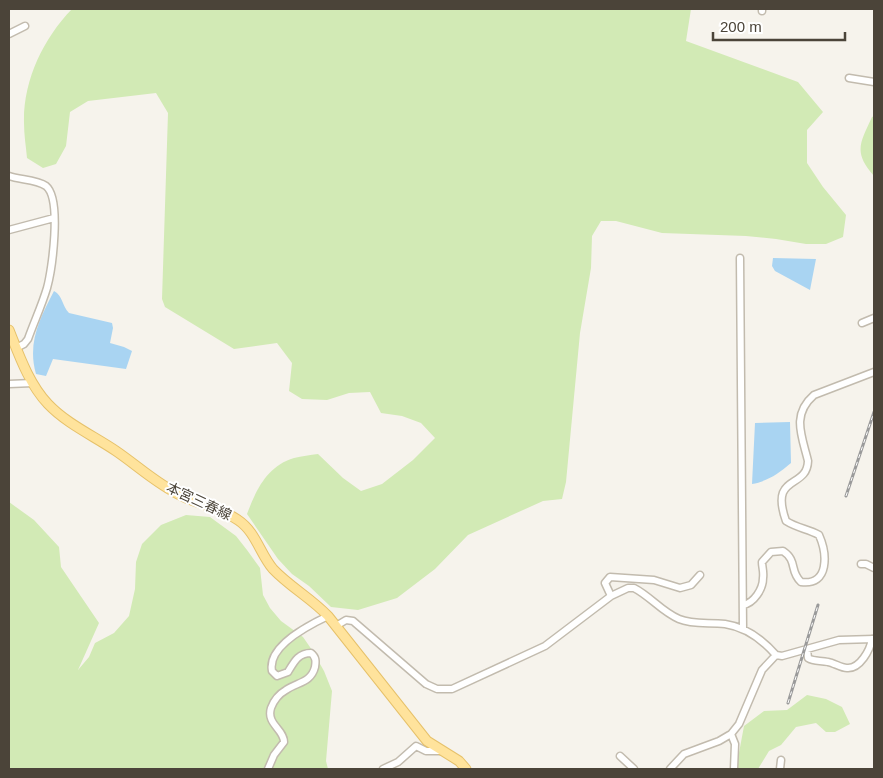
<svg xmlns="http://www.w3.org/2000/svg" width="883" height="778" font-family="Helvetica,'Noto Sans JP',sans-serif">
	<style>
		.green { fill: #d2eab5 }
		.water { fill: #a9d4f2 }
		.lines { fill: none; stroke-linecap: round; stroke-linejoin: round }
		.minor-casing { stroke: #c2bbae; stroke-width: 9 }
		.major-casing { stroke: #e6c16a; stroke-width: 11 }
		.minor { stroke: #fff; stroke-width: 6 }
		.major { stroke: #ffe39c; stroke-width: 9 }
		.rail-casing { stroke: #9a9a9a; stroke-width: 3 }
		.rail { stroke: #fff; stroke-width: 1; stroke-dasharray: 4; stroke-linecap: butt }
		.labels { text-anchor: middle; dominant-baseline: central; stroke-width: 4; stroke-linejoin: round; paint-order: stroke }
		.street-label { font-size: 14px; fill: #4b4439; stroke: #fff }
	</style>
	<rect width="100%" height="100%" fill="#f6f3ec"/>
	<path class="green" d="M 72,9 L 691,9 L 686,41 L 798,82 L 823,112 L 807,130 L 807,163 L 823,187 L 846,215 L 843,237 L 826,244 L 806,244 L 776,239 L 746,236 L 662,233 L 616,221 L 601,221 L 592,236 L 591,268 L 580,333 L 566,482 L 562,499 L 543,501 L 468,535 L 435,569 L 397,598 L 358,610 L 331,607 L 309,586 L 292,574 L 278,559 L 247,514 C 256,490 267,466 294,458 C 302,456 310,455 318,454 L 343,478 L 361,491 L 382,484 L 413,460 L 435,438 L 421,423 L 402,416 L 381,413 L 370,392 L 349,393 L 327,400 L 302,399 L 289,391 L 292,363 L 277,343 L 234,349 L 165,307 L 162,299 L 168,113 L 156,93 L 88,101 L 70,112 L 66,146 L 56,164 L 43,168 L 27,158 C 26,147 24,135 24,123 C 23,81 43,39 72,9 Z
		M 874,116 L 874,176 C 853,152 860,143 872,117 Z
		M 9,502 L 34,520 L 59,547 L 61,567 L 99,623 L 78,670 L 89,657 L 95,643 L 114,633 L 129,616 L 135,589 L 136,562 L 142,544 L 161,525 L 186,515 L 210,517 L 236,536 L 247,550 L 260,568 L 263,595 L 270,608 L 281,621 L 303,637 L 312,650 L 324,671 L 332,691 L 326,761 L 328,769 L 9,769 Z
		M 807,695 L 826,699 L 842,707 L 850,724 L 835,732 L 826,732 L 816,723 L 796,727 L 781,745 L 769,751 L 758,769 L 736,769 L 744,726 L 764,711 L 787,710 Z"/>
	<path class="water" d="M 773,258 L 816,259 L 810,290 L 775,271 L 772,266 Z
		M 54,291 C 63,296 62,306 69,313 L 112,323 L 113,328 L 110,343 L 124,347 L 132,351 L 126,369 L 53,359 L 46,376 L 36,374 C 27,343 40,318 54,291 Z
		M 790,422 L 791,463 C 778,474 768,481 752,484 L 755,423 Z"/>
	<g class="lines">
		<defs>
			<path id="minor" d="M 762,11 L 762,9
				M 9,34 L 25,26
				M 849,78 L 874,82
				M 9,176 C 20,180 36,179 46,186 C 62,199 52,270 47,288 C 42,305 34,322 28,339 L 24,344 L 16,348
				M 9,230 L 54,218
				M 740,258 L 743,629
				M 862,323 L 874,318
				M 9,384 L 33,383
				M 861,564 L 866,564 L 874,568
				M 611,596 L 605,583 L 610,577 L 654,580 L 680,588 L 691,585 L 700,575
				M 743,605 C 754,603 763,589 763,578 C 764,572 762,567 762,562 L 771,552 L 783,551 C 798,561 789,571 801,582 C 830,586 827,553 819,535 C 808,529 797,528 786,521 C 769,473 807,490 808,461 C 802,436 791,415 814,395 L 874,372
				M 336,626 L 346,620 L 353,621 L 426,684 L 437,689 L 452,689 L 545,646 L 611,596 L 628,588 L 634,588 C 650,596 662,612 679,619 C 693,625 709,622 725,624 C 745,627 763,640 776,655
				M 807,649 L 808,658 C 814,662 821,660 828,662 C 834,663 841,668 847,668 C 860,669 870,650 872,639
				M 731,734 L 735,744 L 734,769
				M 620,756 L 634,769
				M 268,769 L 274,755 L 284,742 C 284,729 266,724 271,708 C 274,700 279,694 286,690 C 297,682 311,683 315,667 C 316,661 316,657 311,653 C 298,653 294,662 288,672 L 277,676 L 272,671 C 267,646 309,625 328,616
				M 383,769 L 398,762 L 416,746 L 426,751 L 441,751
				M 670,769 L 684,754 L 719,741 L 731,734 L 739,724 L 762,670 L 776,655 L 782,656 L 839,640 L 874,639
				M 780,769 L 781,760"/>
			<path id="major" d="M 9,330 C 19,355 29,384 48,404 C 67,424 94,436 116,451 C 138,466 158,485 182,496 C 201,505 221,508 238,520 C 256,532 260,554 273,569 C 290,587 311,598 328,616 L 427,741 L 459,761 L 466,769"/>
		</defs>
		<use href="#minor" class="minor-casing"/>
		<use href="#major" class="major-casing"/>
		<use href="#minor" class="minor"/>
		<use href="#major" class="major"/>
		<defs>
			<path id="rail" d="M 846,496 L 874,412
				M 788,703 L 818,605"/>
		</defs>
		<use href="#rail" class="rail-casing"/>
		<use href="#rail" class="rail"/>
	</g>
	<g class="labels">
		<g class="street-label">
			<text transform="translate(199 501) rotate(25)">本宮三春線</text>
		</g>
	</g>
	<rect width="883" height="778" fill="none" stroke="#4b4439" stroke-width="20"/>
	<path d="M713 32v8h132v-8" fill="none" stroke="#4b4439" stroke-width="2.5"/>
	<text x="720" y="32" font-size="15" fill="#4b4439" stroke="#ffffff" stroke-width="4" paint-order="stroke">200 m</text>
</svg>
